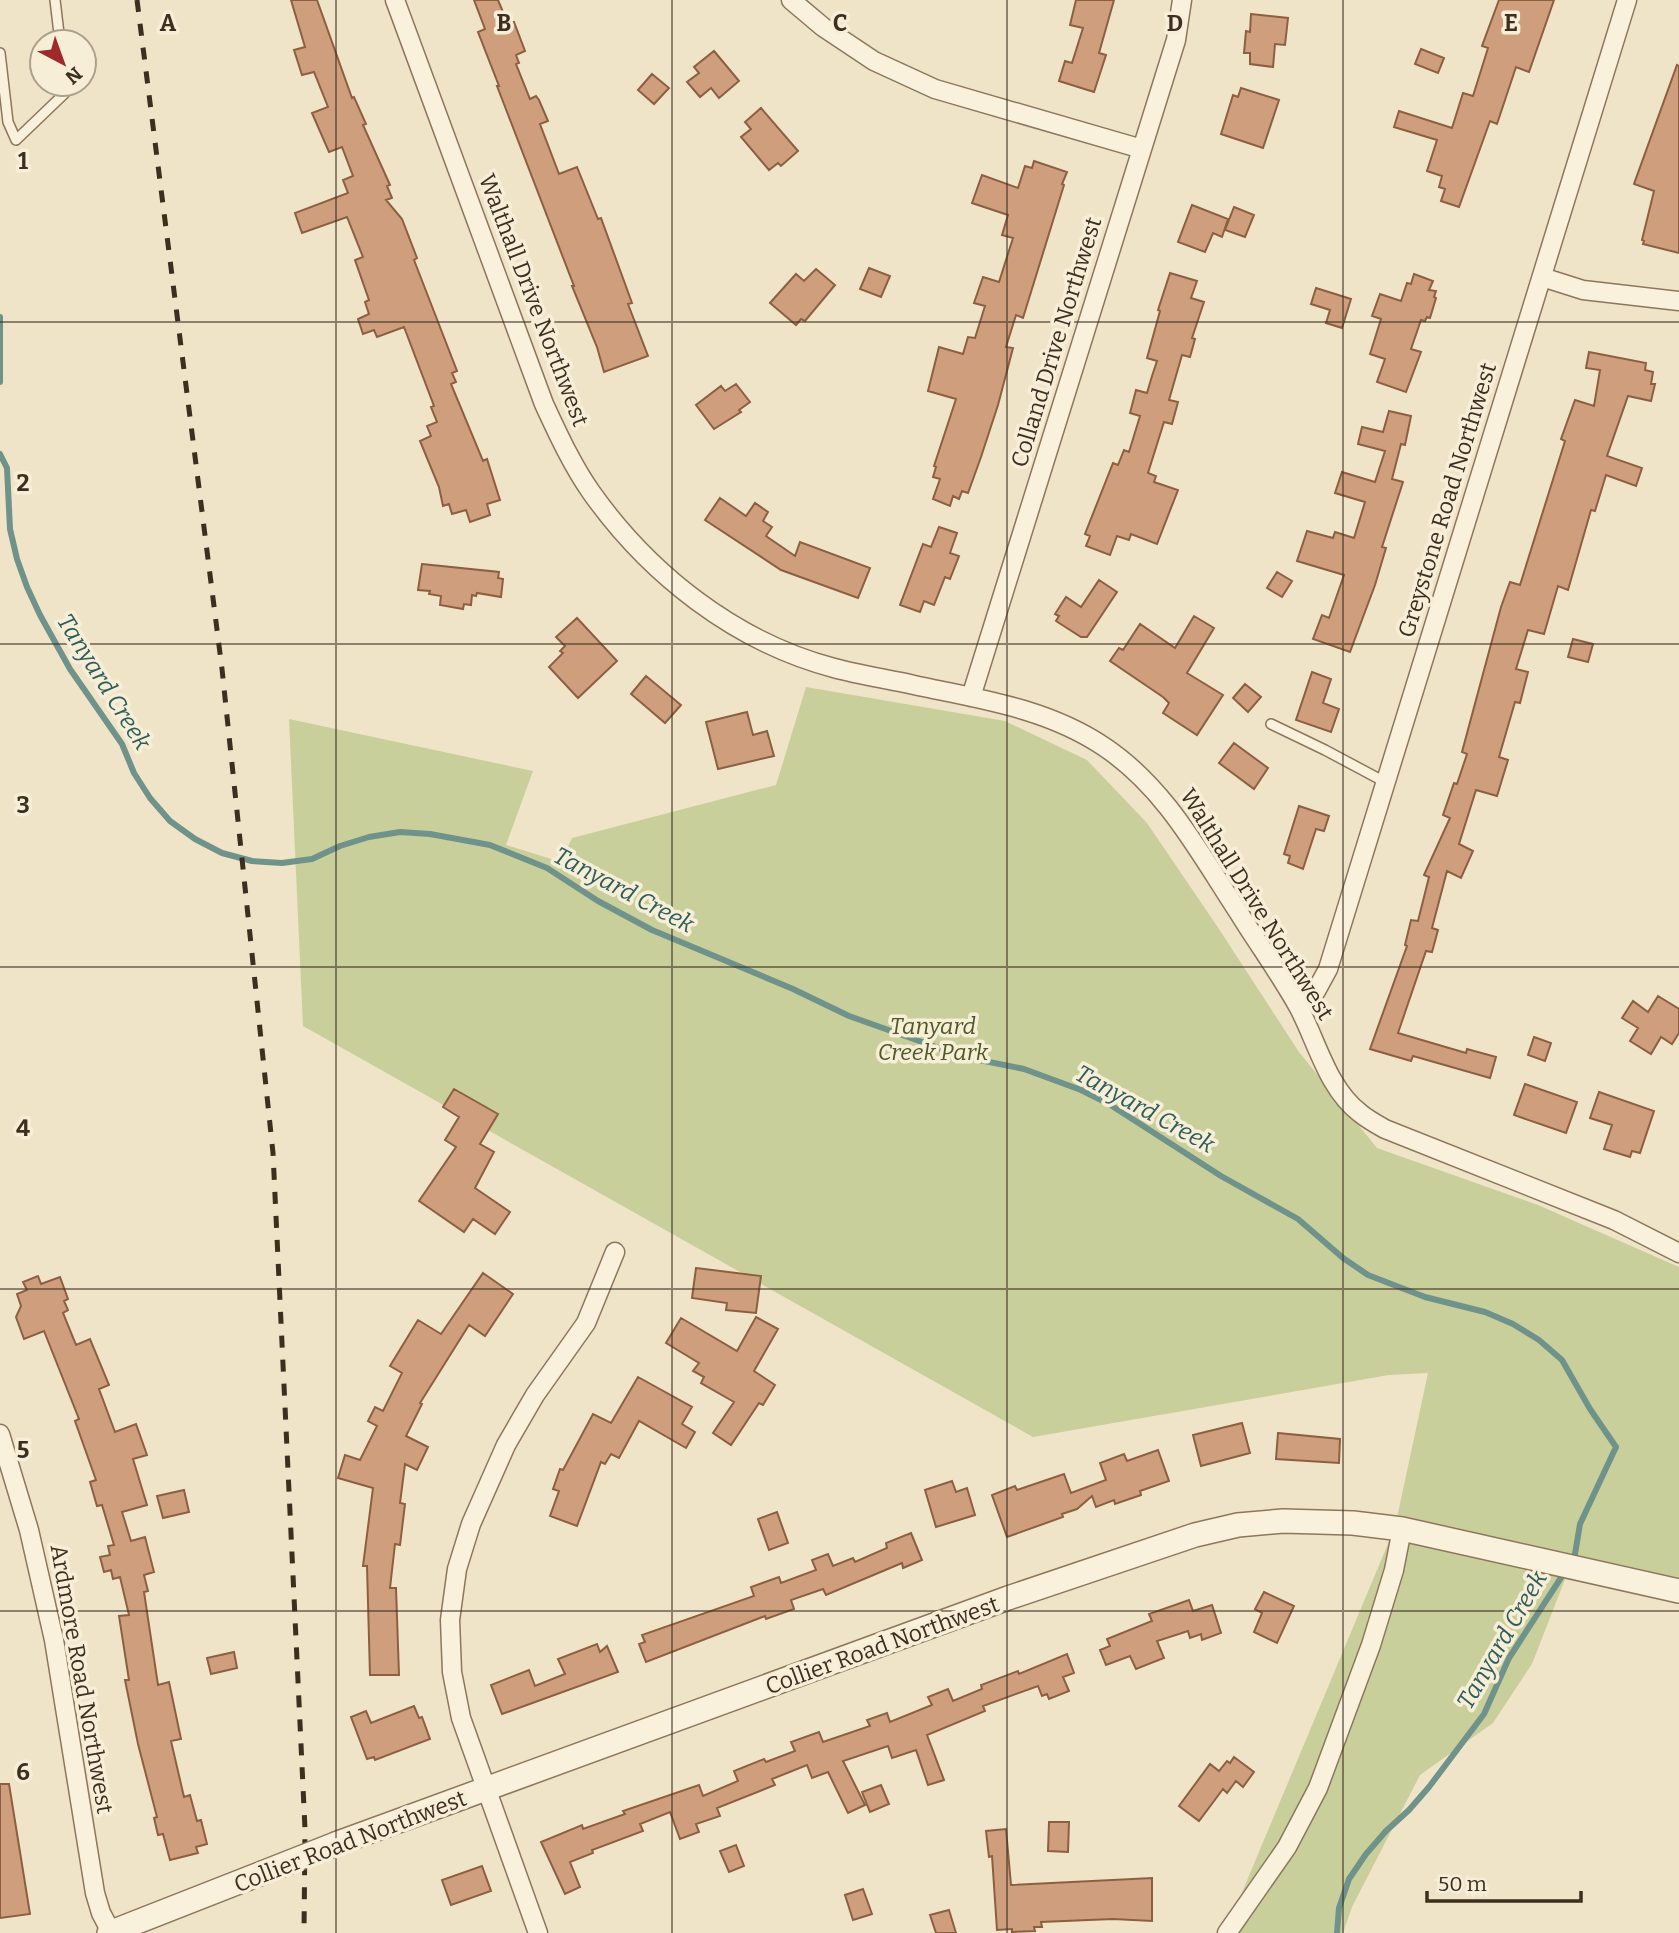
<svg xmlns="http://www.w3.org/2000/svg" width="1679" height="1933" font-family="Bitter,serif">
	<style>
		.green { fill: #c9cf9b }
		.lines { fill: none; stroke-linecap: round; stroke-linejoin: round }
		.stream { stroke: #6f938a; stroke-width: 6 }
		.building { fill: #cf9f7d; stroke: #8d5f41; stroke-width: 2 }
		.service-casing { stroke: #8d765c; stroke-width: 12 }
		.minor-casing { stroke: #8d765c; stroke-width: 21 }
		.tertiary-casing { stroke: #8d765c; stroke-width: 26 }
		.service { stroke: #faf1dc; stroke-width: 9 }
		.minor { stroke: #faf1dc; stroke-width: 18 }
		.tertiary { stroke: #faf1dc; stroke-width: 23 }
		.rail { stroke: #3d2e20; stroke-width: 5; stroke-dasharray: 12 12; stroke-linecap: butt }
		.tertiary-bridge-casing { stroke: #8d765c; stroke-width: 26; stroke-linecap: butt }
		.tertiary-bridge { stroke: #faf1dc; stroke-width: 23 }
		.grid { fill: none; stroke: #3d2e20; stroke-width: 2; stroke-opacity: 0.55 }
		.labels { text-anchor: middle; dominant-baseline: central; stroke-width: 7; stroke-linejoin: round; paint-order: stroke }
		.street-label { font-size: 23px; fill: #3d2e20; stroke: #f7eed8 }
		.park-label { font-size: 23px; font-style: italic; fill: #4d5a26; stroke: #f7eed8 }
		.water-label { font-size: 24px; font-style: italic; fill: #2f5d5a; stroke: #f7eed8 }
		.grid-label { font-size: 23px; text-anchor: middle; font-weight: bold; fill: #3d2e20; stroke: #f7eed8; stroke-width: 7; stroke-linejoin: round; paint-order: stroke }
	</style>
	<rect width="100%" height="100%" fill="#f0e4c8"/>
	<path class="green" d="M 806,687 L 1005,721 L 1087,760 L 1147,823 L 1217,926 L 1299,1052 L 1377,1148 L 1538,1205 L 1679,1267 L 1679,1581 L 1571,1564 L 1532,1664 L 1493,1723 L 1420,1775 L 1352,1907 L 1343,1933 L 1225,1933 L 1395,1527 L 1428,1373 L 1389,1375 L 1033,1437 L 303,1026 L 289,719 L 533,771 L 506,845 L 561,862 L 572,838 L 776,785 Z"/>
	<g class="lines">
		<path class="stream" d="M 0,317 L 0,382
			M 0,454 L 7,468 L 10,529 L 17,559 L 27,587 L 40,615 L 70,669 L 122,744 L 134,773 L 150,798 L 170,821 L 195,839 L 222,853 L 252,861 L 282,863 L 312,859 L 340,846 L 369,837 L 400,832 L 430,834 L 490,845 L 547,868 L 598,901 L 652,930 L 793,989 L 849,1016 L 964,1057 L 1024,1069 L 1081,1090 L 1109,1104 L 1221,1176 L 1298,1219 L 1343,1258 L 1368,1275 L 1425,1297 L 1485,1312 L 1513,1324 L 1539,1340 L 1562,1360 L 1590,1409 L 1616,1447 L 1580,1524 L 1575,1554 L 1571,1561
			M 1337,1933 L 1339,1908 L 1349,1879 L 1366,1854 L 1386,1831 L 1409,1810 L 1429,1787 L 1484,1714 L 1509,1658 L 1566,1570"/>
	</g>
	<path class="building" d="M 291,0 L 317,0 L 352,98 L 354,97 L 366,124 L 363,125 L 390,185 L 387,186 L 392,198 L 386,200 L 402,219 L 417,258 L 414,260 L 457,371 L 452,373 L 456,382 L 451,384 L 483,461 L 487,459 L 500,500 L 487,504 L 490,515 L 470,522 L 466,510 L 452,514 L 449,504 L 443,506 L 439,487 L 420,441 L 431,436 L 427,426 L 437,422 L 431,407 L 434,406 L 404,327 L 377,337 L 374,330 L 363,334 L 358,319 L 369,314 L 365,302 L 369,300 L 355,260 L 363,257 L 347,217 L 302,233 L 295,213 L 348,193 L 343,180 L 353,176 L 342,147 L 329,152 L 312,113 L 328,107 L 314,72 L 302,75 L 294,50 L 305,47 Z
		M 474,0 L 498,0 L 508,24 L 514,22 L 525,51 L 516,55 L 519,63 L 516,64 L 530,99 L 536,96 L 539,100 L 548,121 L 540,124 L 559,174 L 577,167 L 598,219 L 601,218 L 632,303 L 628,304 L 648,356 L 604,372 L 597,347 L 572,286 L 574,286 L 497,86 L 499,86 L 478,32 L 485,29 Z
		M 1076,0 L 1114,0 L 1099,53 L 1106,55 L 1094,92 L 1059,81 L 1065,61 L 1072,63 L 1083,28 L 1070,25 Z
		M 1499,0 L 1554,0 L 1529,72 L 1516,67 L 1497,124 L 1490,121 L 1459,207 L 1441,201 L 1445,189 L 1439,187 L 1442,176 L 1427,171 L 1437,140 L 1394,127 L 1399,111 L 1452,128 L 1463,93 L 1473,96 L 1488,48 L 1482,46 Z
		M 1251,14 L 1288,18 L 1285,45 L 1275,44 L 1273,67 L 1250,64 L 1250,53 L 1244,53 L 1246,31 L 1250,32 Z
		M 1421,49 L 1444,58 L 1438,73 L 1415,64 Z
		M 714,51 L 739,81 L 719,98 L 711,88 L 700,97 L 687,82 L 699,73 L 694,67 Z
		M 1677,65 L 1679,66 L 1679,253 L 1643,244 L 1644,241 L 1642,240 L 1654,191 L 1634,184 Z
		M 652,74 L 669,88 L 654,104 L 638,90 Z
		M 1241,88 L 1279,100 L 1263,148 L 1221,134 L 1233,95 L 1238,97 Z
		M 761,108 L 798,151 L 781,166 L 778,163 L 769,170 L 741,137 L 751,129 L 745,122 Z
		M 1034,161 L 1067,172 L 1062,184 L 1064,185 L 1023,318 L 1016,315 L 1006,347 L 1013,348 L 998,405 L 981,457 L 968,493 L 962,491 L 959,499 L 953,496 L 950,506 L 933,499 L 940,479 L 933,477 L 936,467 L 934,466 L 956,399 L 928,391 L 939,347 L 963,354 L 968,337 L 975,338 L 985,306 L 974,303 L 983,277 L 999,282 L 1013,238 L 1002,235 L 1008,215 L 972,203 L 982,175 L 1018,188 L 1025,166 L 1032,168 Z
		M 1192,205 L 1228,219 L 1222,237 L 1213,233 L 1205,252 L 1178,242 Z
		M 1234,207 L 1254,215 L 1245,237 L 1225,230 Z
		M 869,268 L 890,276 L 881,297 L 860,289 Z
		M 816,269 L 835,285 L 805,321 L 801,319 L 796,325 L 770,303 L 796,274 L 804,281 Z
		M 1170,273 L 1197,281 L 1191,298 L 1204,302 L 1192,338 L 1195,339 L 1190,357 L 1182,355 L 1169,400 L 1178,402 L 1172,424 L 1164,422 L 1148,473 L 1156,476 L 1154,482 L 1178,490 L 1157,544 L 1131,534 L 1129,540 L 1117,536 L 1110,555 L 1086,546 L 1090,536 L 1085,534 L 1113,463 L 1118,465 L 1124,450 L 1129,452 L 1140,416 L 1130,413 L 1136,390 L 1147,393 L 1152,376 L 1157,361 L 1147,358 L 1160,311 L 1158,310 Z
		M 1414,274 L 1433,281 L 1429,290 L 1436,291 L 1434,297 L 1436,298 L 1430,318 L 1427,317 L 1425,321 L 1421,320 L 1411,349 L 1421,352 L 1406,392 L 1377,382 L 1385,359 L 1370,354 L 1381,319 L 1372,316 L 1380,294 L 1401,301 L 1407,283 L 1411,284 Z
		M 1316,288 L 1351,299 L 1342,328 L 1326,323 L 1330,310 L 1311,304 Z
		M 1589,352 L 1646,363 L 1645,370 L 1653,372 L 1651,384 L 1655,384 L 1651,401 L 1628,396 L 1607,456 L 1642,468 L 1636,486 L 1606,475 L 1595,511 L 1591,510 L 1568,590 L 1558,586 L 1544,634 L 1528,630 L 1516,669 L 1528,672 L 1520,703 L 1515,702 L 1499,757 L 1508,760 L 1497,796 L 1476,790 L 1459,844 L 1473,851 L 1461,878 L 1447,871 L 1432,928 L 1438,930 L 1432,952 L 1426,951 L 1398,1033 L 1466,1053 L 1467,1049 L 1496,1057 L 1490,1078 L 1413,1056 L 1411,1061 L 1370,1049 L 1407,946 L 1405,945 L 1411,920 L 1418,921 L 1429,877 L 1424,875 L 1450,818 L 1443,815 L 1454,783 L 1457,784 L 1467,754 L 1462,752 L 1501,607 L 1510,582 L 1520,585 L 1565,441 L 1561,439 L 1575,400 L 1594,406 L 1600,370 L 1586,368 Z
		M 736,384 L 750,402 L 739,410 L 741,412 L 714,429 L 696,405 L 721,386 L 725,391 Z
		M 1389,411 L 1411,416 L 1405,445 L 1401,444 L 1392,479 L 1403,482 L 1382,547 L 1386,548 L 1375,585 L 1350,652 L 1313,639 L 1322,615 L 1329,618 L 1344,575 L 1297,561 L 1307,531 L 1333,538 L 1335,532 L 1354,538 L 1365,502 L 1335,493 L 1342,472 L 1375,482 L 1385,451 L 1358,444 L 1362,427 L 1383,432 Z
		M 720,498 L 746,516 L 755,503 L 768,512 L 763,521 L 772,527 L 766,536 L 795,556 L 800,542 L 870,568 L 858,598 L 781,570 L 705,520 Z
		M 939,527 L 957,533 L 950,553 L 959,556 L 950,579 L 945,577 L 934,605 L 924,601 L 920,612 L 900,605 L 923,544 L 931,547 Z
		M 422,564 L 499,572 L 498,578 L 503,579 L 501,597 L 477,593 L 476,596 L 472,595 L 471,605 L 464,604 L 463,609 L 440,605 L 441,596 L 429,594 L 430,591 L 418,590 Z
		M 1277,572 L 1292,581 L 1282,597 L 1267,588 Z
		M 1099,580 L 1117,592 L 1087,637 L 1081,637 L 1056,621 L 1059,616 L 1055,614 L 1066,597 L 1081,607 Z
		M 1194,616 L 1214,628 L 1187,673 L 1223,695 L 1197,735 L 1163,713 L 1169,703 L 1163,697 L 1110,661 L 1119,648 L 1123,650 L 1140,624 L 1175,648 Z
		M 577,618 L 617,661 L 578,698 L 549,667 L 563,653 L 560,651 L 565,646 L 556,637 Z
		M 1573,639 L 1593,644 L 1588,662 L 1568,657 Z
		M 1312,672 L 1331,679 L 1323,703 L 1339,709 L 1331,732 L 1296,720 Z
		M 646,676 L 681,705 L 665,723 L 631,694 Z
		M 1245,684 L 1261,697 L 1248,712 L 1233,698 Z
		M 747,712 L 753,735 L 767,731 L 774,756 L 718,769 L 706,722 Z
		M 1234,743 L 1268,768 L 1254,789 L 1219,763 Z
		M 1299,806 L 1329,816 L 1324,831 L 1316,829 L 1303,869 L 1288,863 L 1290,856 L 1284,854 Z
		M 1658,996 L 1679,1009 L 1679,1033 L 1672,1044 L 1661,1037 L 1651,1054 L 1630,1041 L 1638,1028 L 1622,1018 L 1633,1001 L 1648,1012 Z
		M 1534,1037 L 1551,1043 L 1545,1061 L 1528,1055 Z
		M 1525,1084 L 1577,1102 L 1566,1133 L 1514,1115 Z
		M 454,1089 L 498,1114 L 480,1144 L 494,1152 L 475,1188 L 510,1212 L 495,1234 L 473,1219 L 464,1232 L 419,1201 L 456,1147 L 445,1140 L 459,1117 L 443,1107 Z
		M 1599,1092 L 1654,1111 L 1640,1153 L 1632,1151 L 1630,1157 L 1604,1149 L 1612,1125 L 1590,1118 Z
		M 696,1268 L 761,1276 L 756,1313 L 726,1310 L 727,1303 L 692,1298 Z
		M 483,1273 L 513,1294 L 485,1336 L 469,1325 L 420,1403 L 422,1404 L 406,1436 L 428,1447 L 417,1470 L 405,1464 L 400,1503 L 405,1504 L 400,1545 L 395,1544 L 390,1588 L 396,1588 L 399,1675 L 370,1675 L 367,1566 L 363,1566 L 373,1488 L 338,1478 L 345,1455 L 360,1460 L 377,1426 L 368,1421 L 375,1407 L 383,1411 L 402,1373 L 390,1366 L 418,1320 L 441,1334 Z
		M 38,1276 L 41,1284 L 60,1277 L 68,1299 L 64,1301 L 68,1310 L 63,1313 L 76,1345 L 90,1339 L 109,1385 L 99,1389 L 115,1432 L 136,1424 L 147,1455 L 133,1459 L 147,1505 L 122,1512 L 131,1541 L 145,1537 L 154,1572 L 144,1575 L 148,1591 L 144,1592 L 158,1685 L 169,1682 L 181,1739 L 171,1741 L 184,1797 L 190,1795 L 197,1821 L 201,1820 L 207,1844 L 196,1847 L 198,1853 L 170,1860 L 163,1834 L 158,1835 L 154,1818 L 157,1817 L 138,1744 L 125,1680 L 129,1680 L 119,1616 L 129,1615 L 120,1577 L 113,1579 L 111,1570 L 104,1572 L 100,1557 L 110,1555 L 108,1546 L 114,1545 L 102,1505 L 97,1506 L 90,1482 L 96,1480 L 75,1421 L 79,1419 L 44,1331 L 24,1339 L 16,1317 L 21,1306 L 17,1294 L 27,1290 L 23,1282 Z
		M 756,1317 L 778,1329 L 754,1371 L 775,1385 L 763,1405 L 759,1403 L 731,1445 L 713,1433 L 734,1402 L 701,1383 L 704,1377 L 693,1371 L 699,1363 L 666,1343 L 681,1318 L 737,1351 Z
		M 638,1377 L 692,1407 L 682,1424 L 695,1432 L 686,1448 L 639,1421 L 619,1458 L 611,1454 L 605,1464 L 601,1462 L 577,1526 L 550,1516 L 559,1491 L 553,1489 L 560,1469 L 563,1470 L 593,1414 L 611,1423 Z
		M 1242,1423 L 1250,1453 L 1201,1466 L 1193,1435 Z
		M 1278,1433 L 1340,1439 L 1339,1463 L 1276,1459 Z
		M 1158,1450 L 1169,1481 L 1140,1491 L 1141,1495 L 1115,1504 L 1114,1500 L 1096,1507 L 1092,1496 L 1077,1509 L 1062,1514 L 1063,1517 L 1007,1537 L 992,1495 L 1015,1486 L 1017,1490 L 1064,1474 L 1071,1493 L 1106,1480 L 1100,1463 L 1124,1454 L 1127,1461 Z
		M 952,1481 L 956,1492 L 967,1488 L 975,1515 L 936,1527 L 925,1490 Z
		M 184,1490 L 189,1512 L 163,1518 L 157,1496 Z
		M 777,1512 L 788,1543 L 769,1550 L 758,1519 Z
		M 911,1533 L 922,1560 L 903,1568 L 902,1563 L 826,1595 L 823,1589 L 791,1600 L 794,1609 L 766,1619 L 765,1616 L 646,1662 L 639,1644 L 645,1642 L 642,1635 L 754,1596 L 751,1587 L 779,1577 L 781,1583 L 816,1570 L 812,1560 L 828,1554 L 833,1566 L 853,1558 L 855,1562 L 887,1548 L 886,1543 Z
		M 1264,1592 L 1294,1606 L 1277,1643 L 1254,1632 L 1262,1613 L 1255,1609 Z
		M 1189,1600 L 1193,1611 L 1212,1605 L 1221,1633 L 1202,1640 L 1201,1634 L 1190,1638 L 1188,1631 L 1157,1641 L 1164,1658 L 1136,1669 L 1130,1656 L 1106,1665 L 1100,1650 L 1110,1646 L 1107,1639 L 1152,1621 L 1149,1614 Z
		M 597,1644 L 600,1652 L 607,1646 L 618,1672 L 502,1714 L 491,1685 L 529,1670 L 535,1686 L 565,1674 L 558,1659 Z
		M 234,1652 L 237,1668 L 211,1674 L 207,1658 Z
		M 1067,1654 L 1074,1673 L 1063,1677 L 1069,1691 L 1049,1699 L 1047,1694 L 1042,1696 L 1038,1686 L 983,1706 L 985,1711 L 927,1735 L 944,1780 L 928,1785 L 916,1750 L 892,1758 L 888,1746 L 843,1761 L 865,1805 L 848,1813 L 828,1772 L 812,1778 L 807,1765 L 772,1779 L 775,1785 L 717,1808 L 720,1816 L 696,1824 L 699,1832 L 680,1839 L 670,1812 L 640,1824 L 643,1831 L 592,1850 L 593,1853 L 570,1862 L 580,1887 L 565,1894 L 541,1842 L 582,1825 L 583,1829 L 625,1814 L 623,1811 L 699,1785 L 703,1796 L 738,1781 L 734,1771 L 764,1759 L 766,1762 L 795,1751 L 791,1742 L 819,1732 L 823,1742 L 870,1726 L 867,1720 L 887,1713 L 890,1722 L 932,1705 L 928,1697 L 948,1689 L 953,1701 L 982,1689 L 981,1685 L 1018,1671 L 1019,1674 Z
		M 414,1706 L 419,1718 L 422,1717 L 430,1739 L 375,1760 L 374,1757 L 367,1759 L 351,1717 L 366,1711 L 371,1723 Z
		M 1234,1757 L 1254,1772 L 1243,1787 L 1236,1781 L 1227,1793 L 1223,1789 L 1199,1821 L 1179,1806 L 1210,1764 L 1219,1771 L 1227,1761 L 1230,1763 Z
		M 0,1784 L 9,1784 L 30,1914 L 0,1918 Z
		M 881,1785 L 889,1804 L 870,1812 L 862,1792 Z
		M 1049,1822 L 1069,1822 L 1068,1852 L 1048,1851 Z
		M 1006,1829 L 1011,1885 L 1152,1878 L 1152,1921 L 1113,1919 L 1041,1922 L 1042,1927 L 1034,1927 L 1035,1931 L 1012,1932 L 1012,1929 L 997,1930 L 992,1856 L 989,1857 L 986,1831 Z
		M 736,1845 L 744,1866 L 729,1872 L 720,1851 Z
		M 482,1866 L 491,1891 L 451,1905 L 442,1880 Z
		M 863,1889 L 872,1914 L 853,1920 L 845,1895 Z
		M 949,1910 L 956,1933 L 936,1933 L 930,1915 Z"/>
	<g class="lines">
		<defs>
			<path id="service" d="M 55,0 L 60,42
				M 0,53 L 8,122 L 16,140 L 65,93 L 64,84
				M 1271,724 L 1325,750 L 1385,782"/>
			<path id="minor" d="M 395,0 L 544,404 C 558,434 572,465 591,492 C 649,574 735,642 834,668 C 860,675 887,679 914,685 C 979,699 1046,708 1103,746 C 1165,787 1199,852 1239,913 C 1258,944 1281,975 1299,1008 C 1317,1042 1328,1089 1360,1113 C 1367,1119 1376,1124 1385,1129 L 1614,1220 L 1679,1253
				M 791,0 L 823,27 L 874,61 L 935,89 L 1142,149
				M 1542,277 L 1583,290 L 1679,301
				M 971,697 L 1176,40 L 1182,0
				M 1298,1006 L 1316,991 L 1328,969 L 1627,0
				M 0,1434 L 29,1530 L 54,1640 L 95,1893 L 101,1913 L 111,1932
				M 538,1933 L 461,1718 L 452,1672 L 450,1620 L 457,1569 L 471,1524 L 506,1445 L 535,1395 L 586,1323 L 615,1252
				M 1227,1933 L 1287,1847 L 1318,1788 L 1371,1645 L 1394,1570 L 1402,1529"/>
			<path id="tertiary" d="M 338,1843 L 1008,1598 L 1195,1535 L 1238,1525 L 1283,1521 L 1353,1523 L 1402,1529 L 1679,1591
				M 109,1933 L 262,1873"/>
		</defs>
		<use href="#service" class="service-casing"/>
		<use href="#minor" class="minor-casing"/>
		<use href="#tertiary" class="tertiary-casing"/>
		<use href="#service" class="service"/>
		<use href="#minor" class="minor"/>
		<use href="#tertiary" class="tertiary"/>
		<path class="rail" d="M 137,0 L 222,669 L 273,1153 L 305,1829 L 304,1933"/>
		<defs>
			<path id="tertiary-bridge" d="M 262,1873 L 338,1843"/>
		</defs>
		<use href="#tertiary-bridge" class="tertiary-bridge-casing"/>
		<use href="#tertiary-bridge" class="tertiary-bridge"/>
	</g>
	<path class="grid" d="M 336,0 L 336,1933M 672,0 L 672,1933M 1007,0 L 1007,1933M 1343,0 L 1343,1933M 0,322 L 1679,322M 0,644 L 1679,644M 0,967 L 1679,967M 0,1289 L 1679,1289M 0,1611 L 1679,1611"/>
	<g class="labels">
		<g class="street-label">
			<text transform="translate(534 300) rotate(69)">Walthall Drive Northwest</text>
			<text transform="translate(1056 342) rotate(-73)">Colland Drive Northwest</text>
			<text transform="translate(1447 500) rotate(-73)">Greystone Road Northwest</text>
			<text transform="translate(1257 904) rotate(58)">Walthall Drive Northwest</text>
			<text transform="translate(882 1645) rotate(-20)">Collier Road Northwest</text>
			<text transform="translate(82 1679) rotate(80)">Ardmore Road Northwest</text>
			<text transform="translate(350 1841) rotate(-21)">Collier Road Northwest</text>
		</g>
		<g class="park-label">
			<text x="933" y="1026">Tanyard<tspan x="933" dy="26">Creek Park</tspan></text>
		</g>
		<g class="water-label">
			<text transform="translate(104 682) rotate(58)">Tanyard Creek</text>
			<text transform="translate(624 890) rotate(28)">Tanyard Creek</text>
			<text transform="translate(1145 1109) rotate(29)">Tanyard Creek</text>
			<text transform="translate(1502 1640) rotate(-60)">Tanyard Creek</text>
		</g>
	</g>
	<g class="grid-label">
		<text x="168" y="31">A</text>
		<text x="504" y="31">B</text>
		<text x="840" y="31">C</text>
		<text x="1175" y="31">D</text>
		<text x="1511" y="31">E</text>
		<text x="23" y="169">1</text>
		<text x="23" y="491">2</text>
		<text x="23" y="813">3</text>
		<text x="23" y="1136">4</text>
		<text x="23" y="1458">5</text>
		<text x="23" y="1780">6</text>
	</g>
	<g transform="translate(63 63) rotate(139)"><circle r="33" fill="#f7eed8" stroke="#ada18e" stroke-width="2"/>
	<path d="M0-5L12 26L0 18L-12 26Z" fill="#9e2a2b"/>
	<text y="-10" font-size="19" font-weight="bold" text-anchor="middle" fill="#3d2e20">N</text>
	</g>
	<path d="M1427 1891v10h154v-10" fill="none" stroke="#3d2e20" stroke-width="3.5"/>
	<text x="1438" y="1891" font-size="21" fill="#3d2e20" stroke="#f7eed8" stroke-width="5" paint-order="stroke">50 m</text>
</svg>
